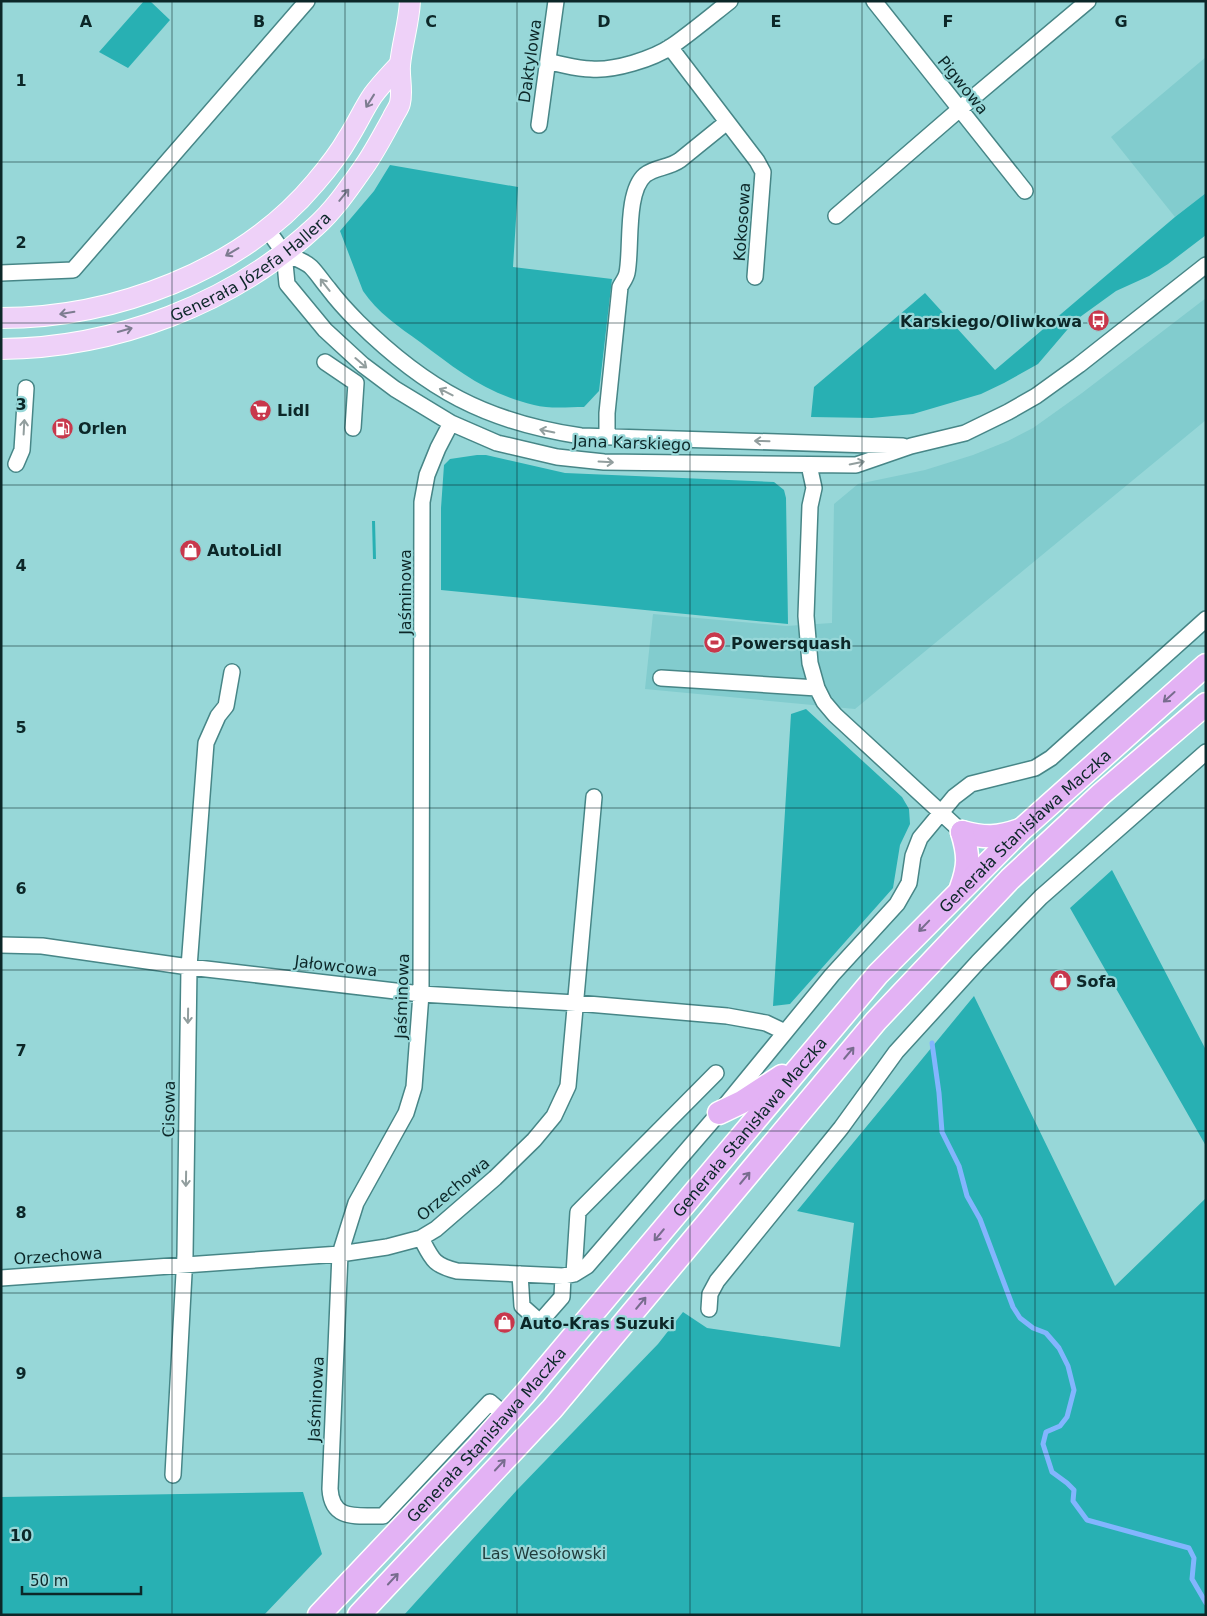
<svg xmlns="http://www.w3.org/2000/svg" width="1207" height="1616" font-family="'DejaVu Sans',sans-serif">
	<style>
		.built { fill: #82ccce }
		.green { fill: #28b0b3 }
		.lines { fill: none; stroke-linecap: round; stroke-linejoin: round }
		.stream { stroke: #83b5fe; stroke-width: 5 }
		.minor-casing { stroke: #478687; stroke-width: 18 }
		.major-casing { stroke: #fff; stroke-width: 22 }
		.highway-casing { stroke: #fff; stroke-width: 25 }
		.minor { stroke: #fff; stroke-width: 15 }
		.major { stroke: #eed1f8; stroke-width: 20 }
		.highway { stroke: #e3b2f4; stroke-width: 22 }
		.oneway { stroke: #7d7c90 }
		.oneway2 { stroke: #929e9e }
		.oneway3 { stroke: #786c8e }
		.grid { fill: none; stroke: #0c2728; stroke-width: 1; stroke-opacity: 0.55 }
		.labels { text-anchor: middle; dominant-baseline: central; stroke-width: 4.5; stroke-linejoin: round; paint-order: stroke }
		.street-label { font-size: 16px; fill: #0c2728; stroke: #97d7d8 }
		.poi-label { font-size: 16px; font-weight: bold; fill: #0c2728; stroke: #97d7d8; text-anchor: start }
		.park-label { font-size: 16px; fill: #1e3c3c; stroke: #97d7d8 }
		.grid-label { font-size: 16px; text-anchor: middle; font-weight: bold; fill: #0c2728; stroke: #97d7d8; stroke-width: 4.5; stroke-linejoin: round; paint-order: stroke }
	</style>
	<rect width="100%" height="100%" fill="#97d7d8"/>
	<path class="built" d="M 1206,57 L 1206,193 L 1175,217 L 1111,137 Z
		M 1206,298 L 1206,420 L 855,709 L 645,689 L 653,614 L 786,626 L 832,623 L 834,504 L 858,484 L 925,470 L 973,455 L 1008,441 L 1033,428 L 1082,393 Z"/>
	<path class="green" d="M 144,1 L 150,1 L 170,20 L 128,68 L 99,52 Z
		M 390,165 L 518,187 L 513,267 L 612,279 L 599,391 L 584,407 C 568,407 549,409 534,405 C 487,394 457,370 420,342 C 399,327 377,312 363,291 L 340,231 L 374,191 Z
		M 1206,193 L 1206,235 L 1168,264 L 1149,276 L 1116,291 L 1080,317 L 1073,323 L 1038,364 L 1004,383 L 981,394 L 913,414 L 872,418 L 811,417 L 814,387 L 925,293 L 995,370 L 1175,217 Z
		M 477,455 L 486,455 L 565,473 L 774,482 L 784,490 L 786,498 L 788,624 L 441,590 L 441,508 L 444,465 L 450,459 Z
		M 372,521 L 375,521 L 376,559 L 373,559 Z
		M 806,709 L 902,797 L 909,809 L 910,824 L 900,845 L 893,888 L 790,1004 L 773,1006 L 791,714 Z
		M 1112,870 L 1206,1050 L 1206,1146 L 1070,908 Z
		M 974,996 L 1115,1286 L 1206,1198 L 1206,1615 L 404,1615 L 517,1490 L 658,1344 L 683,1312 L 707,1328 L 840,1347 L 854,1223 L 797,1211 Z
		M 303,1492 L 322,1554 L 264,1615 L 1,1615 L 1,1497 Z"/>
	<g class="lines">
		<path class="stream" d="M 932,1043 L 939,1093 L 942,1132 L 959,1166 L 967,1196 L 980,1219 L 1013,1307 L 1020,1318 L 1033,1328 L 1046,1333 L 1059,1348 L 1068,1366 L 1074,1390 L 1067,1417 L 1060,1426 L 1046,1432 L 1043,1444 L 1052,1472 L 1067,1483 L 1074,1490 L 1073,1501 L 1087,1520 L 1189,1548 L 1194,1558 L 1192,1579 L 1206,1603"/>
		<defs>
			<path id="minor" d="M 874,1 L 1025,191
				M 670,47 L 757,161 L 763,172 L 755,277
				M 549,62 C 562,64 577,69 591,69 C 614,71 653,59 672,46 C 692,32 711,16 730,1
				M 539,125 L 556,1
				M 836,216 L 969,101 L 1088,1
				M 267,229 L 284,253 L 287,284 L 325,330 L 363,365 L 395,389 L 451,423 L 497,443 L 557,457 L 604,462 L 856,465 L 911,446 L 965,433 L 1008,412 L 1036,396 L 1079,365 L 1206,265
				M 284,253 C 292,257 305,261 311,267 C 317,273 322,281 328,288 C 337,300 347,311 358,322 C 426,389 486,422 581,436 L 903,446
				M 1,273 L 73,270 L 307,1
				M 325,362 L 356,383 L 353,428
				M 451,423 L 438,448 L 427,475 L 422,502 L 421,994 L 414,1087 L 406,1113 L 356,1203 L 340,1254 L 330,1489 C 332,1522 358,1515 383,1516 L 490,1402 L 506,1416
				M 607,437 L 607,413 L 620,287 C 622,283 626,278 627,273 C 632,249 625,192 645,175 C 655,167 669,168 680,160 L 727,122
				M 16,464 L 22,450 L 26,388
				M 809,465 L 814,488 L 810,506 L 806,616 L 810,663 L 817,688 L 824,702 L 835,715 L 962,832
				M 661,678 L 817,688
				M 1,945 L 42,946 L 189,967 L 421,994 L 576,1003 L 727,1016 L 766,1023 L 785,1032
				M 421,1238 C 432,1259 433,1265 457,1271 L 563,1276 L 574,1274 L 587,1266 L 719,1113 L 832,975 L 897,904 L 909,883 L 913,856 L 920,838 L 954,797 L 971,784 L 1035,768 L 1051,758 L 1206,619
				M 520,1274 L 522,1306 L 540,1322 L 562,1297 L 563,1276
				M 574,1274 L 578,1212 L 716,1073
				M 1,1278 L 340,1254 L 387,1247 L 421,1238 L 436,1229 L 495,1178 L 534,1140 L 554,1116 L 568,1086 L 594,797
				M 709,1309 L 710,1294 L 717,1281 L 841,1128 L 896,1052 L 978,962 L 1041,897 L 1206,752
				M 173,1475 L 185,1255 L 189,967 L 206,743 L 218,716 L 226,706 L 232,672"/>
			<g id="major">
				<path d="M 1,318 C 114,318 241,271 315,183 C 327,169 339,154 348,138 C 357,124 364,108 373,95 C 381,84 391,74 400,64"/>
				<path id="s1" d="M 1,349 C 115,348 232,304 315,227 C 333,211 347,191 361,171 C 373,155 382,137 392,119 C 394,114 399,108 400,103 C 403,91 399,77 400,65 C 402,44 409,23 410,1"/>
			</g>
			<g id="highway">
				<path d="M 962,832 C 985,838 997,838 1020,830"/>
				<path d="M 961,888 C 969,866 969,855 962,832"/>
				<path d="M 719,1113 L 742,1102 L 782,1076"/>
				<path id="s2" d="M 319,1615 L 478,1447 L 524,1395 L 878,974 L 1021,830 L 1206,665"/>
				<path d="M 359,1615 L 552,1409 L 876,1021 L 1010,879 L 1101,794 L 1206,704"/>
			</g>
		</defs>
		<use href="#minor" class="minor-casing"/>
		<use href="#major" class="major-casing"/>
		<use href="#highway" class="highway-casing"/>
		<use href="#minor" class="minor"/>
		<use href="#major" class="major"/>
		<use href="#highway" class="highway"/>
	</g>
	<defs><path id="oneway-shaft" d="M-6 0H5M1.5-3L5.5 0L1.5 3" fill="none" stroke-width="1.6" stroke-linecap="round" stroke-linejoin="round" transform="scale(1.25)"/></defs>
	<g class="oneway">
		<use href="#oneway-shaft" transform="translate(370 101) rotate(122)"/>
		<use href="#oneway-shaft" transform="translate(344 195) rotate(-51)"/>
		<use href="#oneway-shaft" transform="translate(232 252) rotate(149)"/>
		<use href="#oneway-shaft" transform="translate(67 313) rotate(171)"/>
		<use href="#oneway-shaft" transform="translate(125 330) rotate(-16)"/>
	</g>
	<g class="oneway2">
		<use href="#oneway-shaft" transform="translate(325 285) rotate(-128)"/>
		<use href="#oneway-shaft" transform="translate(361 363) rotate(41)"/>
		<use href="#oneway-shaft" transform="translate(446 392) rotate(-153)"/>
		<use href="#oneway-shaft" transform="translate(24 427) rotate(-87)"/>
		<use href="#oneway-shaft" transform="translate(547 431) rotate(-168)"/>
		<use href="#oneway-shaft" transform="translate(762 441) rotate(-179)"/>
		<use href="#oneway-shaft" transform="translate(606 462) rotate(3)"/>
		<use href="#oneway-shaft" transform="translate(857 463) rotate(-11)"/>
		<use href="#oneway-shaft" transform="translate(188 1016) rotate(91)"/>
		<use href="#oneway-shaft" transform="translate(186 1179) rotate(91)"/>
	</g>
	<g class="oneway3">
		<use href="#oneway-shaft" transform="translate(1169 697) rotate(138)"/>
		<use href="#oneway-shaft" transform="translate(924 926) rotate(134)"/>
		<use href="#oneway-shaft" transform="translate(849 1053) rotate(-50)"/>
		<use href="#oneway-shaft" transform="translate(745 1178) rotate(-50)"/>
		<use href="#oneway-shaft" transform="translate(659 1235) rotate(130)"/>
		<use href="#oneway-shaft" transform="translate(641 1303) rotate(-50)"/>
		<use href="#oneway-shaft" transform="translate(500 1465) rotate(-47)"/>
		<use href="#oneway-shaft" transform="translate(393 1579) rotate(-47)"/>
	</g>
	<path class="grid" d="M 172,1 L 172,1615M 345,1 L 345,1615M 517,1 L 517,1615M 690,1 L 690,1615M 862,1 L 862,1615M 1035,1 L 1035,1615M 1,162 L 1206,162M 1,323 L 1206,323M 1,485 L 1206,485M 1,646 L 1206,646M 1,808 L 1206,808M 1,970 L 1206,970M 1,1131 L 1206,1131M 1,1293 L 1206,1293M 1,1454 L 1206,1454"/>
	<defs>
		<symbol id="bus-disc" viewBox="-11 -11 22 22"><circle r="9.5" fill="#c8384c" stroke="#97d7d8"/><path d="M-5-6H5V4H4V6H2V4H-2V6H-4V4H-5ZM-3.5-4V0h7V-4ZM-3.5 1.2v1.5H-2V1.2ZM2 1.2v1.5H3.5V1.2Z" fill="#fff"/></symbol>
		<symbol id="supermarket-disc" viewBox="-11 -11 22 22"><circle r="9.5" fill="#c8384c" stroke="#97d7d8"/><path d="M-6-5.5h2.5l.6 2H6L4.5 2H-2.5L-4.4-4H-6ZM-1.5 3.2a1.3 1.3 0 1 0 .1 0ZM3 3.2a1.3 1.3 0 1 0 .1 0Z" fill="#fff"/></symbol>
		<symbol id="fuel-disc" viewBox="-11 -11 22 22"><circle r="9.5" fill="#c8384c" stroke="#97d7d8"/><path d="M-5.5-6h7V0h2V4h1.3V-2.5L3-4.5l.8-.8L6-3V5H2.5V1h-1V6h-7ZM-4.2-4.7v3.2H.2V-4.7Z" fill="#fff"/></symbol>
		<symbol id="shop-disc" viewBox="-11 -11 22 22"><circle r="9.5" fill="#c8384c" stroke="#97d7d8"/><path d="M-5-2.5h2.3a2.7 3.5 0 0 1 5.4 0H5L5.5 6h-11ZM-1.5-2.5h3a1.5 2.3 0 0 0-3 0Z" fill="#fff"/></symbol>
		<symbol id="stadium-disc" viewBox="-11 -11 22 22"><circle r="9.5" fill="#c8384c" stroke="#97d7d8"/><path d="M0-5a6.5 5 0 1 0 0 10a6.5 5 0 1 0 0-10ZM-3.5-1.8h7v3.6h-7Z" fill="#fff"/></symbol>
	</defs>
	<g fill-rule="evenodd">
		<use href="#bus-disc" x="1086" y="308" width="25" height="25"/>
		<use href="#supermarket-disc" x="248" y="398" width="25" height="25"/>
		<use href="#fuel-disc" x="50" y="416" width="25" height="25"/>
		<use href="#shop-disc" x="178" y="538" width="25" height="25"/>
		<use href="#stadium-disc" x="702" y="630" width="25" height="25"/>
		<use href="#shop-disc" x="1048" y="968" width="25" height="25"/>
		<use href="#shop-disc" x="492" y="1310" width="25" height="25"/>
	</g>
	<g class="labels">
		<g class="street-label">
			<text transform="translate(530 61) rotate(-82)">Daktylowa</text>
			<text transform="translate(963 85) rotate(51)">Pigwowa</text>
			<text transform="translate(742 222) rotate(-86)">Kokosowa</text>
			<text stroke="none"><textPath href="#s1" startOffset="268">Generała Józefa Hallera</textPath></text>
			<text transform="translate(632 443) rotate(2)">Jana Karskiego</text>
			<text transform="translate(405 592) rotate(-90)">Jaśminowa</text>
			<text stroke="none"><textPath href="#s2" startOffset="1056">Generała Stanisława Maczka</textPath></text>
			<text transform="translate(336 966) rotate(7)">Jałowcowa</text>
			<text transform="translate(402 996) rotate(-88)">Jaśminowa</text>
			<text transform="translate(169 1109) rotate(-89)">Cisowa</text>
			<text stroke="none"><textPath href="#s2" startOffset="651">Generała Stanisława Maczka</textPath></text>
			<text transform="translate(453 1189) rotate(-40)">Orzechowa</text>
			<text transform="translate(58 1256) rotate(-4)">Orzechowa</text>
			<text transform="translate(316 1399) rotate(-87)">Jaśminowa</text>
			<text stroke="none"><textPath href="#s2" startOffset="246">Generała Stanisława Maczka</textPath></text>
		</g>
		<g class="poi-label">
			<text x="1082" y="321" text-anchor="end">Karskiego/Oliwkowa</text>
			<text x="277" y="410">Lidl</text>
			<text x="78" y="428">Orlen</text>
			<text x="207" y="550">AutoLidl</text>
			<text x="731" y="643">Powersquash</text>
			<text x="1076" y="981">Sofa</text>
			<text x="520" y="1323">Auto-Kras Suzuki</text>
		</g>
		<g class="park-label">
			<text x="544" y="1553">Las Wesołowski</text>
		</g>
	</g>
	<g class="grid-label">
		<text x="86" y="27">A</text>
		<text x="259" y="27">B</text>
		<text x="431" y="27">C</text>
		<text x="604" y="27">D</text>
		<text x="776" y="27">E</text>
		<text x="948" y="27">F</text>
		<text x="1121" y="27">G</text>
		<text x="21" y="86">1</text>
		<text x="21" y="248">2</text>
		<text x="21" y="410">3</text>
		<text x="21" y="571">4</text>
		<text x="21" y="733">5</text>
		<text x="21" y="894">6</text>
		<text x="21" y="1056">7</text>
		<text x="21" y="1218">8</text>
		<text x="21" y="1379">9</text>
		<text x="21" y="1541">10</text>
	</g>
	<rect width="1207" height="1616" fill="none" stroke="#0c2728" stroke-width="5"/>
	<path d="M22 1586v8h119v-8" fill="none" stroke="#0c2728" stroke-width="2.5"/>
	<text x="30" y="1586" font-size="15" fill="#0c2728" stroke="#97d7d8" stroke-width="4" paint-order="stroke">50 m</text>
</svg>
